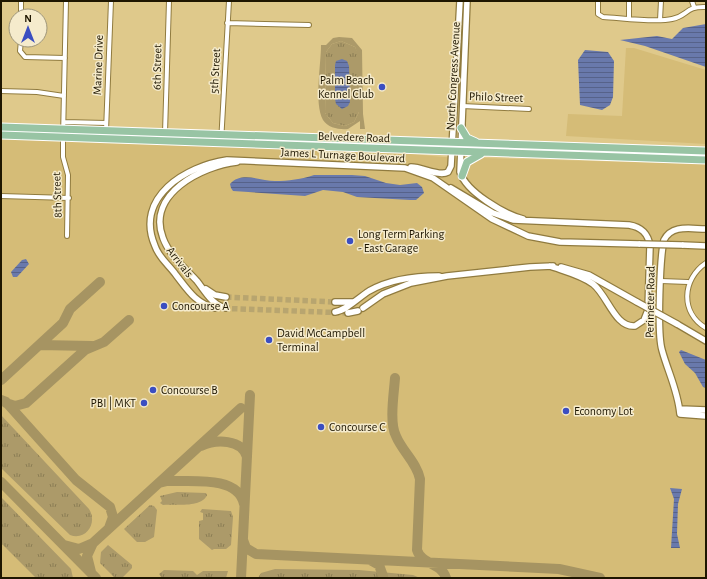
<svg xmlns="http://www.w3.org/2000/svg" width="707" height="579" font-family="'Alegreya Sans',sans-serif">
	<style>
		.built { fill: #d5bc77 }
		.grass { fill: url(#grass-tufts) }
		.pitch { fill: #ac9a69; fill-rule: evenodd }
		.water { fill: url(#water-rules) }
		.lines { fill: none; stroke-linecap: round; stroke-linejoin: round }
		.taxiway { stroke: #a69462; stroke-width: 10 }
		.tertiary-tunnel { stroke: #b8a56f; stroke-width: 5.5; stroke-dasharray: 5.5 3; stroke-linecap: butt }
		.minor-casing { stroke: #907b3f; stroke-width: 6 }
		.tertiary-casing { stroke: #907b3f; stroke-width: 8 }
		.primary-casing { stroke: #fff; stroke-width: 9 }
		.minor { stroke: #fff; stroke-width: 4 }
		.tertiary { stroke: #fff; stroke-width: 5.5 }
		.primary { stroke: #98c4a4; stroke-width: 7 }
		.tertiary-bridge-casing { stroke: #907b3f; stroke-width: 8; stroke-linecap: butt }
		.tertiary-bridge { stroke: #fff; stroke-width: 5.5 }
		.poi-dot { fill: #3b4ec1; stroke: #f5ebcc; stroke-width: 1.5 }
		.labels { text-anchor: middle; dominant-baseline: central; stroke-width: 3; stroke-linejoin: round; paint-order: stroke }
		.street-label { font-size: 12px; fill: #1e1600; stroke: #f5ebcc }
		.poi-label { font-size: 12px; fill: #1e1600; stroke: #f5ebcc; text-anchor: start }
	</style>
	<defs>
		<pattern id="grass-tufts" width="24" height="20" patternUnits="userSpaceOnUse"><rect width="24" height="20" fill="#ac9a69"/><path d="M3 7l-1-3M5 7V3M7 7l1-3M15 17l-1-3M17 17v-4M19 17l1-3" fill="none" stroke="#8b7d54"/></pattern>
		<pattern id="water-rules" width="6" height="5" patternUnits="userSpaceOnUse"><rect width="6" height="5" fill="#6979ac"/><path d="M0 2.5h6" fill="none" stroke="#56628a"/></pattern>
	</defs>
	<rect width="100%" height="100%" fill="#dfc98b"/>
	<path class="built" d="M 626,48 L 634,48 L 706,70 L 706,144 L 566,136 L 568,114 L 622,116 Z
		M 1,139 L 393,152 L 443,157 L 706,164 L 706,578 L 1,578 Z"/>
	<path class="grass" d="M 341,41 L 355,47 L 359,55 L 359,112 L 354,122 L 345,126 L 333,123 L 325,113 L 326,52 L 332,44 Z
		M 1,415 L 89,509 C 98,523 86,541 70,535 L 1,468 Z
		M 177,492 L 206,493 L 207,495 C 202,508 176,504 163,505 L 160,503 L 162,501 L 160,496 Z
		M 1,497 L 71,569 L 73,578 L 36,578 L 1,543 Z
		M 150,505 L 154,506 L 157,510 L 154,537 L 145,542 L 137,542 L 124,529 Z
		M 202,509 L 231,511 L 233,517 L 231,545 L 226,549 L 214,549 L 212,550 L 199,539 L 199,521 L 203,520 L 203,513 L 200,512 Z
		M 108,545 L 132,565 L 132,568 L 122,578 L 115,578 L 100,563 L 101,552 Z
		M 275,569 L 359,570 L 413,575 L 420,578 L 258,578 L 261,573 Z
		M 164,570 L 193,571 L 197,575 L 203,571 L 228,571 L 226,578 L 162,578 L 159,574 Z"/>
	<path class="pitch" d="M 339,37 L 352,38 L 362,50 L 363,114 L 365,129 L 360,129 L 360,121 L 348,129 C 340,130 328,128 323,120 C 314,103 321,65 321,45 L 326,45 L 333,38 ZM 341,41 L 355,47 L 359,58 L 359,112 L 354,122 L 345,126 L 333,123 L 325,113 L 326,52 L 332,44 Z"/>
	<path class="water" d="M 706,24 L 706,67 L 645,46 L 620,40 L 657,36 L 672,39 L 683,28 Z
		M 585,50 L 608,52 L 614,61 L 613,97 L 610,105 L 602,110 L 580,105 L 578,60 Z
		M 342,59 L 347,61 L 349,66 L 350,102 L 348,106 L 342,109 L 336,104 L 335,99 L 335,65 L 336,61 Z
		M 314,175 L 352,175 L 365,176 L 386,183 L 400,185 L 417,183 L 422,187 L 424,193 L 416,200 L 410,200 L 357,197 L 343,192 L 323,190 L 305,196 L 233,191 L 231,188 L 230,184 C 241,171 261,181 275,181 C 288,181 302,179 314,175 Z
		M 26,259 L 29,264 L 17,277 L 13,277 L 11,272 L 22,260 Z
		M 681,350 L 706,360 L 706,388 L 703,387 L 695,373 L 685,364 L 679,352 Z
		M 670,488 L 682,489 L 678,504 L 677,534 L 680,548 L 671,548 L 674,499 Z"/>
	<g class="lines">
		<path class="taxiway" d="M 39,345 L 92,346
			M 395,378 C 394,393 389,423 396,436 C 402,451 417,463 420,479 L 417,550 C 422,565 441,562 446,578
			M 1,380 L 63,323 L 70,309 L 100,282
			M 1,400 L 6,402 L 76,480 L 110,507 L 113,517 L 109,528
			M 6,403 L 15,406 L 26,403 L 85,350 L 104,342 L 129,320
			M 201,446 C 216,439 242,439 247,457
			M 1,482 L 96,578
			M 159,483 L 167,481 C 190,482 238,475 244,504
			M 243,540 L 246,548 L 256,554 L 559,569 L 600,578
			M 64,545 L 79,549 L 93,543
			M 370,560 L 379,565 L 383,576
			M 91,572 L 87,556 L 93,543 L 241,408
			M 241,578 L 250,395"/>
		<path class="tertiary-tunnel" d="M 226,297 L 335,302
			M 215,308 L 348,313"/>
		<defs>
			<path id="minor" d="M 66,1 L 63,137 L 63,157 L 68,175 L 67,236
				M 598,1 L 598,14 L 603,17 C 621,18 656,23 672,19 C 688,16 685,6 706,7
				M 692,1 L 694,7
				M 21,16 L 21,1
				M 629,18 L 629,1
				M 660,20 L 661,1
				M 227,23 L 309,25
				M 21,40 L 20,51 L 25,57 L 65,58
				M 1,91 L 37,92 L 64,96
				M 462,106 L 529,109
				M 64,122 L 106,123
				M 106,131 L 111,1
				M 165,133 L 169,1
				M 221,143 L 229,1
				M 1,196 L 69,198
				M 706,263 C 682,279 680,313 706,328
				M 661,281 L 688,282"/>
			<path id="tertiary" d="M 467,1 L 460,172 C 466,192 504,214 523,219
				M 411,167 C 423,167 439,177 448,172 L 451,166 L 460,1
				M 451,188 L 493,213 L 513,220 L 629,225 C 641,227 648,233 650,246 L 648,310 L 644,320 L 635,326 C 615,328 608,296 593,284 C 581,275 564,271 550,266
				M 706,229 C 691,229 672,224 664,240 C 660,257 657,333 662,350 C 668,372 678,391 680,414 L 706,416
				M 682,245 L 706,246
				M 561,267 L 589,275 L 637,302
				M 206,289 L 215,295 L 226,297
				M 335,302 L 353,302
				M 215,308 C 196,304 187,289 176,275 C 169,265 159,258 155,246 C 134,197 186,166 227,160 L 405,168 L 433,178 L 492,219 L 528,236 L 560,242 L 640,244
				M 226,308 C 212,305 205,291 197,281 C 185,268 169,255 163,238 C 146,194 202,166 237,162
				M 363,308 L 383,294 L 411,283 L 447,276 L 530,267 L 553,266
				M 335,312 C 347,310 358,298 369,291 C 390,279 415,276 439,276
				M 348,313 L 358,311
				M 677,324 L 706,341
				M 680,409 L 706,410"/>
			<path id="primary" d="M 1,127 L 706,151
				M 461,128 L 467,138 L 476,142
				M 1,135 L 706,160
				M 462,176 L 467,162 L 481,154"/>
		</defs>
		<use href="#minor" class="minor-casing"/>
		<use href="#tertiary" class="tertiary-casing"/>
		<use href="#primary" class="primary-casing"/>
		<use href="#minor" class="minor"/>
		<use href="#tertiary" class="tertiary"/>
		<use href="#primary" class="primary"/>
		<defs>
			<path id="tertiary-bridge" d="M 640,244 L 682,245
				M 637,302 L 677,324"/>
		</defs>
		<use href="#tertiary-bridge" class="tertiary-bridge-casing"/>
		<use href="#tertiary-bridge" class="tertiary-bridge"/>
	</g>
	<g class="poi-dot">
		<circle cx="382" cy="87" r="4"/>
		<circle cx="350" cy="241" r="4"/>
		<circle cx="164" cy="306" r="4"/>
		<circle cx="269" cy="340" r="4"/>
		<circle cx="153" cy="390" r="4"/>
		<circle cx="144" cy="403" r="4"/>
		<circle cx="566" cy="411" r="4"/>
		<circle cx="321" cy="427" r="4"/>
	</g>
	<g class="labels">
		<g class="street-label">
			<text transform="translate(98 65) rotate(-88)">Marine Drive</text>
			<text transform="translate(157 67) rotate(-89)">6th Street</text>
			<text transform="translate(215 71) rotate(-87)">5th Street</text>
			<text transform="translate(453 76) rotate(-87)">North Congress Avenue</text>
			<text transform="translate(496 97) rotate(2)">Philo Street</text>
			<text transform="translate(354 137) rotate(2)">Belvedere Road</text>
			<text transform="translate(343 155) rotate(3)">James L Turnage Boulevard</text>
			<text transform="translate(57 195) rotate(-92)">8th Street</text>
			<text transform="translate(180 262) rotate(52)">Arrivals</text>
			<text transform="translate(650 302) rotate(-89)">Perimeter Road</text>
		</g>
		<g class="poi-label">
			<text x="374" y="80" text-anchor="end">Palm Beach<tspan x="374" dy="14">Kennel Club</tspan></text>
			<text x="358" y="234">Long Term Parking<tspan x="358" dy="14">- East Garage</tspan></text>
			<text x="172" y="306">Concourse A</text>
			<text x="277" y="333">David McCampbell<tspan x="277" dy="14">Terminal</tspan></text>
			<text x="161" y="390">Concourse B</text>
			<text x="136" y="403" text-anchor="end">PBI | MKT</text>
			<text x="574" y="411">Economy Lot</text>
			<text x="329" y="427">Concourse C</text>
		</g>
	</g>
	<rect width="707" height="579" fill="none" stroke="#1e1600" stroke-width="4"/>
	<g transform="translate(28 28)"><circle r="19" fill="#f5ebcc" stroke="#9f967a"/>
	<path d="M0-3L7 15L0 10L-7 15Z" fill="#3b4ec1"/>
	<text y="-6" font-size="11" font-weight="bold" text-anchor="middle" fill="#1e1600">N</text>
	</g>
</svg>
